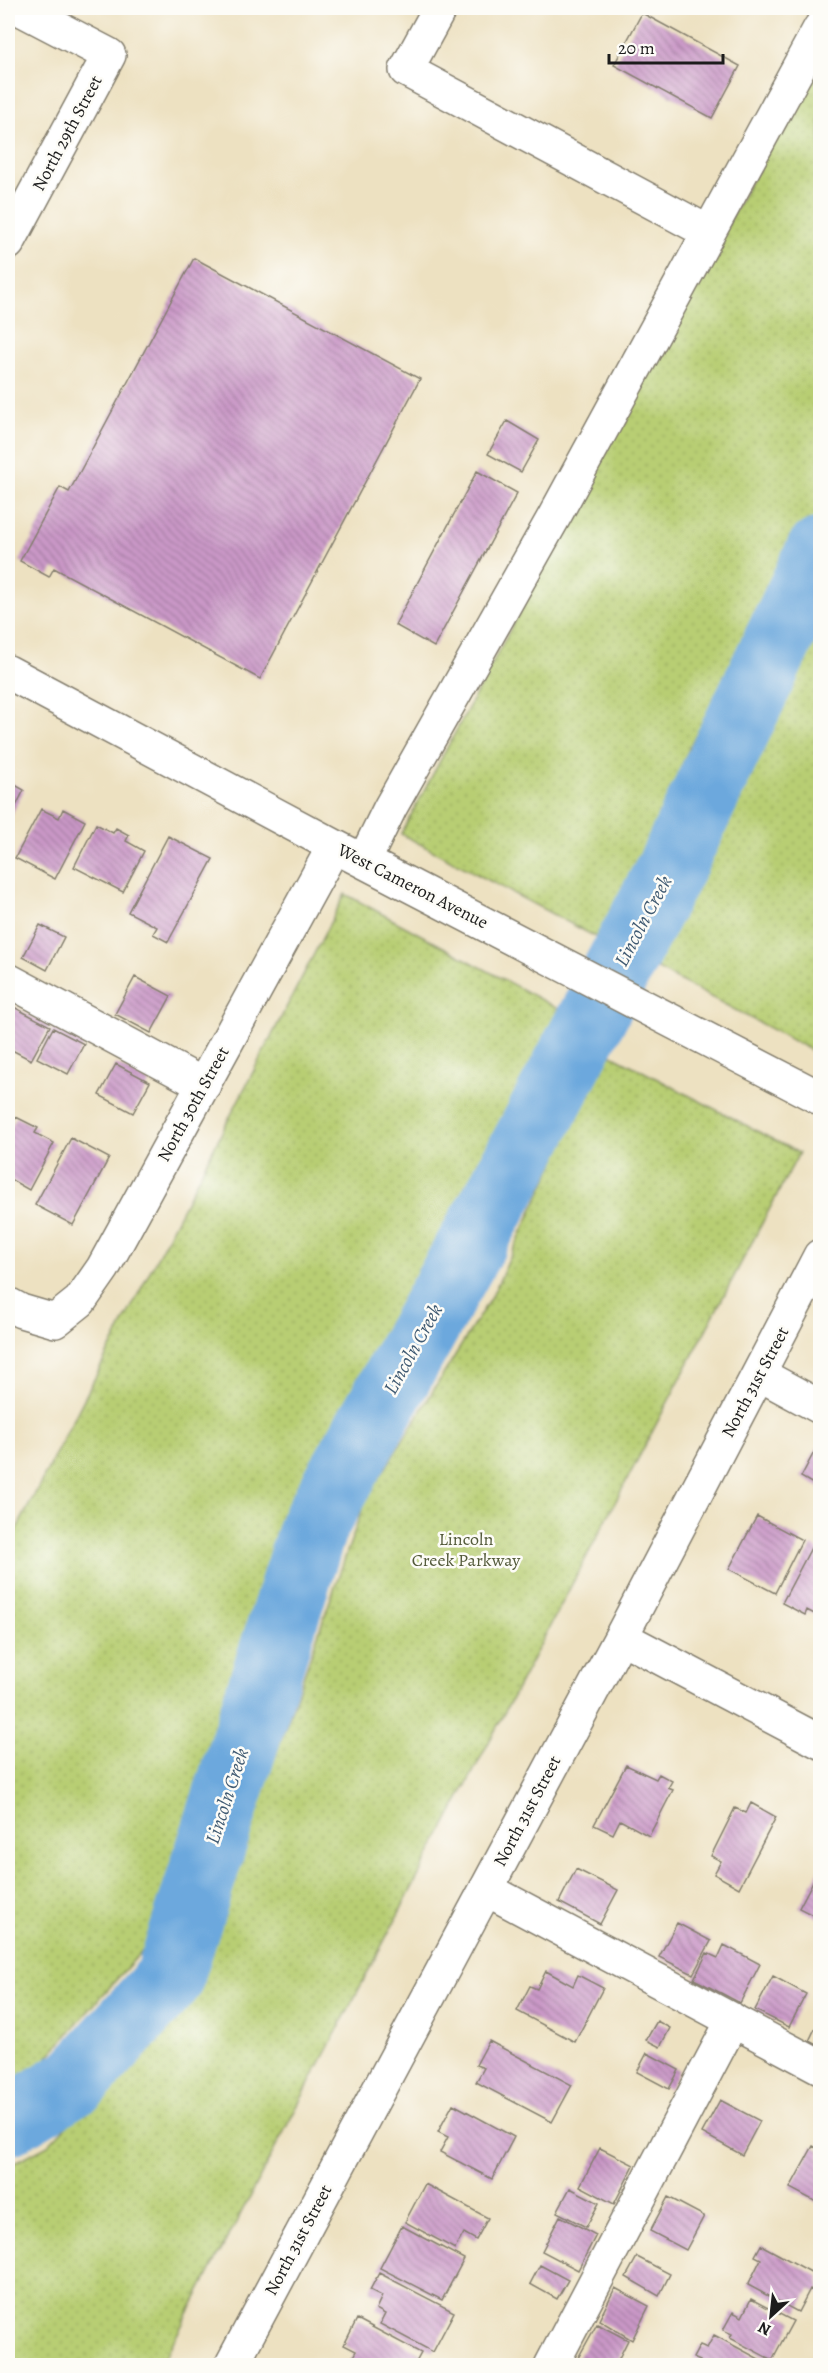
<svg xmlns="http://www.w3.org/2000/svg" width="828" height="2373" font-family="Alegreya,serif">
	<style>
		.green { fill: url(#green-dots); stroke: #6a7548; stroke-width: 1.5 }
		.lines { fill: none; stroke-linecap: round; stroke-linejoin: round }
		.river { stroke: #6ca8dd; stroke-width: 69 }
		.building { fill: url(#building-back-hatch) }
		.minor-casing { stroke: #847e6e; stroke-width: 36 }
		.minor { stroke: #fff; stroke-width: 33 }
		.labels { text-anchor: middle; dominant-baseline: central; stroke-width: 5; stroke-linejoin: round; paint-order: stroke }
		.street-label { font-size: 18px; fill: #1c1c1c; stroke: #fdfcf7 }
		.park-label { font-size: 18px; fill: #535a3a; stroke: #fdfcf7 }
		.water-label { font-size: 20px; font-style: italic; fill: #405b73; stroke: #fdfcf7 }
	</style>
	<defs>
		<pattern id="green-dots" width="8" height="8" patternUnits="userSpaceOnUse" patternTransform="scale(1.5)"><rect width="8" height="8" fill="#b8ce73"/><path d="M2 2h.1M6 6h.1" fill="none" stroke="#9eb063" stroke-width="1.8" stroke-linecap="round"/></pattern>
		<pattern id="building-back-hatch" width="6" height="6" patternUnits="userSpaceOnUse" patternTransform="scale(1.5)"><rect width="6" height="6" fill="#ca98c7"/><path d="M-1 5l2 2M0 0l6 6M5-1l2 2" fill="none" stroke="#a37ba1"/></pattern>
	</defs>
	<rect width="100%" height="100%" fill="#fdfcf7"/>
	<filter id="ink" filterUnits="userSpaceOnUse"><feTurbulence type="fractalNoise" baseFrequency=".0167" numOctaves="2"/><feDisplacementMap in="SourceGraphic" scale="12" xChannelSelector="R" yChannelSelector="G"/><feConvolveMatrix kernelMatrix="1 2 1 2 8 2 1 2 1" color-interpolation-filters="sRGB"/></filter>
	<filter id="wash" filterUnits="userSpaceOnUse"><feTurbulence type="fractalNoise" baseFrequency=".008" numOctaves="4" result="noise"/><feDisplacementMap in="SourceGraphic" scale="24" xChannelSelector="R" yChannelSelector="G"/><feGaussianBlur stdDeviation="1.35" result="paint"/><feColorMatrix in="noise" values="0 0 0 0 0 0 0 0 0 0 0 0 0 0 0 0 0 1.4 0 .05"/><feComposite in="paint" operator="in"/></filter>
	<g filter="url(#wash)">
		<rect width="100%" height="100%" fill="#ede1c1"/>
		<path class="green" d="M 820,55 L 820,511 L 690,746 L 607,943 L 401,834 L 684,304 Z
			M 820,612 L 820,1055 L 652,966 Z
			M 345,894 L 560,1010 L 282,1538 L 147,1945 L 13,2096 L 8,2097 L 8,1546 Z
			M 606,1052 L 799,1153 L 161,2365 L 8,2365 L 8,2166 L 48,2145 L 192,1993 L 365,1501 L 493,1294 Z"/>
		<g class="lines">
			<path class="river" d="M 8,2121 L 78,2079 L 169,1979 L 313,1527 L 500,1193 L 673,863 L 820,552"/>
		</g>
		<g id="blocks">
			<path class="building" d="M 642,13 L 740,66 L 712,118 L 614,65 Z
				M 194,258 L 420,379 L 260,679 L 54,568 L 49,577 L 20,561 L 60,487 L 69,492 Z
				M 507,421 L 539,440 L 521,472 L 488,454 Z
				M 477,471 L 517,493 L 434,647 L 395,625 Z
				M 8,781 L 24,790 L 8,822 Z
				M 41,809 L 59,818 L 63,809 L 85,821 L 55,879 L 15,858 Z
				M 96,824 L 113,833 L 116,828 L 129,835 L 126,841 L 144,851 L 123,892 L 74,867 Z
				M 168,836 L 213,859 L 168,942 L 153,934 L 157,927 L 128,912 Z
				M 40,925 L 64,937 L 47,970 L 23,957 Z
				M 135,977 L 171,996 L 151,1033 L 115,1014 Z
				M 8,1004 L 50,1026 L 31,1060 L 8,1048 Z
				M 53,1028 L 84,1044 L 68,1074 L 37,1058 Z
				M 116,1064 L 150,1082 L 133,1113 L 99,1095 Z
				M 16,1117 L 38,1128 L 35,1133 L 54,1143 L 29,1190 L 8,1178 L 8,1132 Z
				M 71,1138 L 109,1158 L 73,1225 L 35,1205 Z
				M 820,1441 L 820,1488 L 801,1477 Z
				M 757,1516 L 802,1540 L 775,1593 L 729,1569 Z
				M 812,1546 L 820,1551 L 820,1617 L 807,1610 L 805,1615 L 782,1603 Z
				M 626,1765 L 656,1779 L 659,1774 L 672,1781 L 668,1788 L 673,1790 L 649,1836 L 620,1820 L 613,1834 L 594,1825 Z
				M 751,1803 L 776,1817 L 739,1888 L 714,1874 L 721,1861 L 711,1856 L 735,1808 L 746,1813 Z
				M 820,1868 L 820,1919 L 799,1908 Z
				M 576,1869 L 618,1890 L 600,1924 L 559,1902 Z
				M 677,1923 L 711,1941 L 693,1974 L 659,1957 Z
				M 724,1945 L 760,1964 L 740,2003 L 694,1979 L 707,1953 L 718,1958 Z
				M 546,1971 L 573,1986 L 578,1975 L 603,1988 L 575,2042 L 517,2011 L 530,1986 L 537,1989 Z
				M 773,1976 L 806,1994 L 789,2027 L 755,2010 Z
				M 820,2018 L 820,2047 L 809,2041 Z
				M 657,2021 L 670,2028 L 660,2047 L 646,2040 Z
				M 489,2041 L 572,2085 L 552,2122 L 476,2082 L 484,2068 L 476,2065 Z
				M 647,2053 L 679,2070 L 669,2089 L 637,2072 Z
				M 720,2100 L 760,2121 L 742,2155 L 702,2133 Z
				M 453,2104 L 514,2137 L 492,2179 L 440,2152 L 448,2137 L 438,2132 Z
				M 813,2146 L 820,2150 L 820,2204 L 790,2188 Z
				M 600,2148 L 634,2165 L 614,2204 L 580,2186 Z
				M 425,2184 L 488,2218 L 476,2240 L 464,2233 L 455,2249 L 405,2222 Z
				M 570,2188 L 599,2203 L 586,2227 L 557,2212 Z
				M 668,2197 L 704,2216 L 686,2250 L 650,2231 Z
				M 560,2216 L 596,2235 L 578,2270 L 542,2251 Z
				M 402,2226 L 464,2259 L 442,2300 L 380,2268 Z
				M 761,2245 L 820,2277 L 820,2288 L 818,2293 L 810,2289 L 798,2312 L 748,2285 L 761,2259 L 755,2256 Z
				M 637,2257 L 670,2274 L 659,2296 L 626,2277 Z
				M 540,2265 L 568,2280 L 557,2299 L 530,2284 Z
				M 379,2273 L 454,2312 L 433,2352 L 380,2324 L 385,2314 L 376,2309 L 382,2296 L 370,2290 Z
				M 615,2288 L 649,2306 L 632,2340 L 599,2320 Z
				M 751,2299 L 793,2321 L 772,2360 L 730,2338 L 732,2334 L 723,2330 L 733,2312 L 742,2317 Z
				M 357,2319 L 421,2353 L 414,2366 L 348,2366 L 356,2351 L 344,2345 Z
				M 597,2324 L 628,2340 L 615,2366 L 587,2366 L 577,2360 Z
				M 714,2335 L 772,2366 L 698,2366 L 700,2361 L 693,2358 L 700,2345 L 707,2348 Z"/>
		</g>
	</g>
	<g filter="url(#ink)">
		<use href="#blocks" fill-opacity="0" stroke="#847e6e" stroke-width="1.5"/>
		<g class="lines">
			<defs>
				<path id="minor" d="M 440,8 L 406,70 L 708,232
					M 8,243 L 109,55 L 19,8
					M 8,672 L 334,846 L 820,1098
					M 364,861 L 390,808 L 554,517 L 820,28
					M 8,980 L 204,1085
					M 8,1304 L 21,1311 L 55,1321 L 80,1301 L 103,1268 L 334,846
					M 759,1374 L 820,1407
					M 621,1637 L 820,1742
					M 486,1889 L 820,2067
					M 231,2366 L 621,1637 L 820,1256
					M 551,2366 L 733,2020"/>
			</defs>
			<use href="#minor" class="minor-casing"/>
			<use href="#minor" class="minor"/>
		</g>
	</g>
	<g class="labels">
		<g class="street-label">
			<text transform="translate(67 133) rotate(-62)">North 29th Street</text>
			<text transform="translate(413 886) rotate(27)">West Cameron Avenue</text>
			<text transform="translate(193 1104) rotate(-61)">North 30th Street</text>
			<text transform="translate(755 1382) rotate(-62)">North 31st Street</text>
			<text transform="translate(527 1811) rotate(-62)">North 31st Street</text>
			<text transform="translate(298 2240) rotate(-62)">North 31st Street</text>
		</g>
		<g class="park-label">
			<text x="466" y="1539">Lincoln<tspan x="466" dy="21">Creek Parkway</tspan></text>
		</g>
		<g class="water-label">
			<text transform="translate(643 921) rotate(-62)">Lincoln Creek</text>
			<text transform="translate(413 1349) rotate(-61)">Lincoln Creek</text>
			<text transform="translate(227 1796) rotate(-72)">Lincoln Creek</text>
		</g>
	</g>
	<rect width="828" height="2373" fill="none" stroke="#fdfcf7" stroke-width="30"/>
	<g transform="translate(771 2316) rotate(207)" stroke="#fdfcf7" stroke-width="4.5" paint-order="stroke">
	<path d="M0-4.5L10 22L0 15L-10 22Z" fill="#1c1c1c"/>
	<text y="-9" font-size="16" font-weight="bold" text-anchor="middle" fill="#1c1c1c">N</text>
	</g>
	<path d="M609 54v9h114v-9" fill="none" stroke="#1c1c1c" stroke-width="3"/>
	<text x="618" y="54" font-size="18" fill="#1c1c1c" stroke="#fdfcf7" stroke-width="4.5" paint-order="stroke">20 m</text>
</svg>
